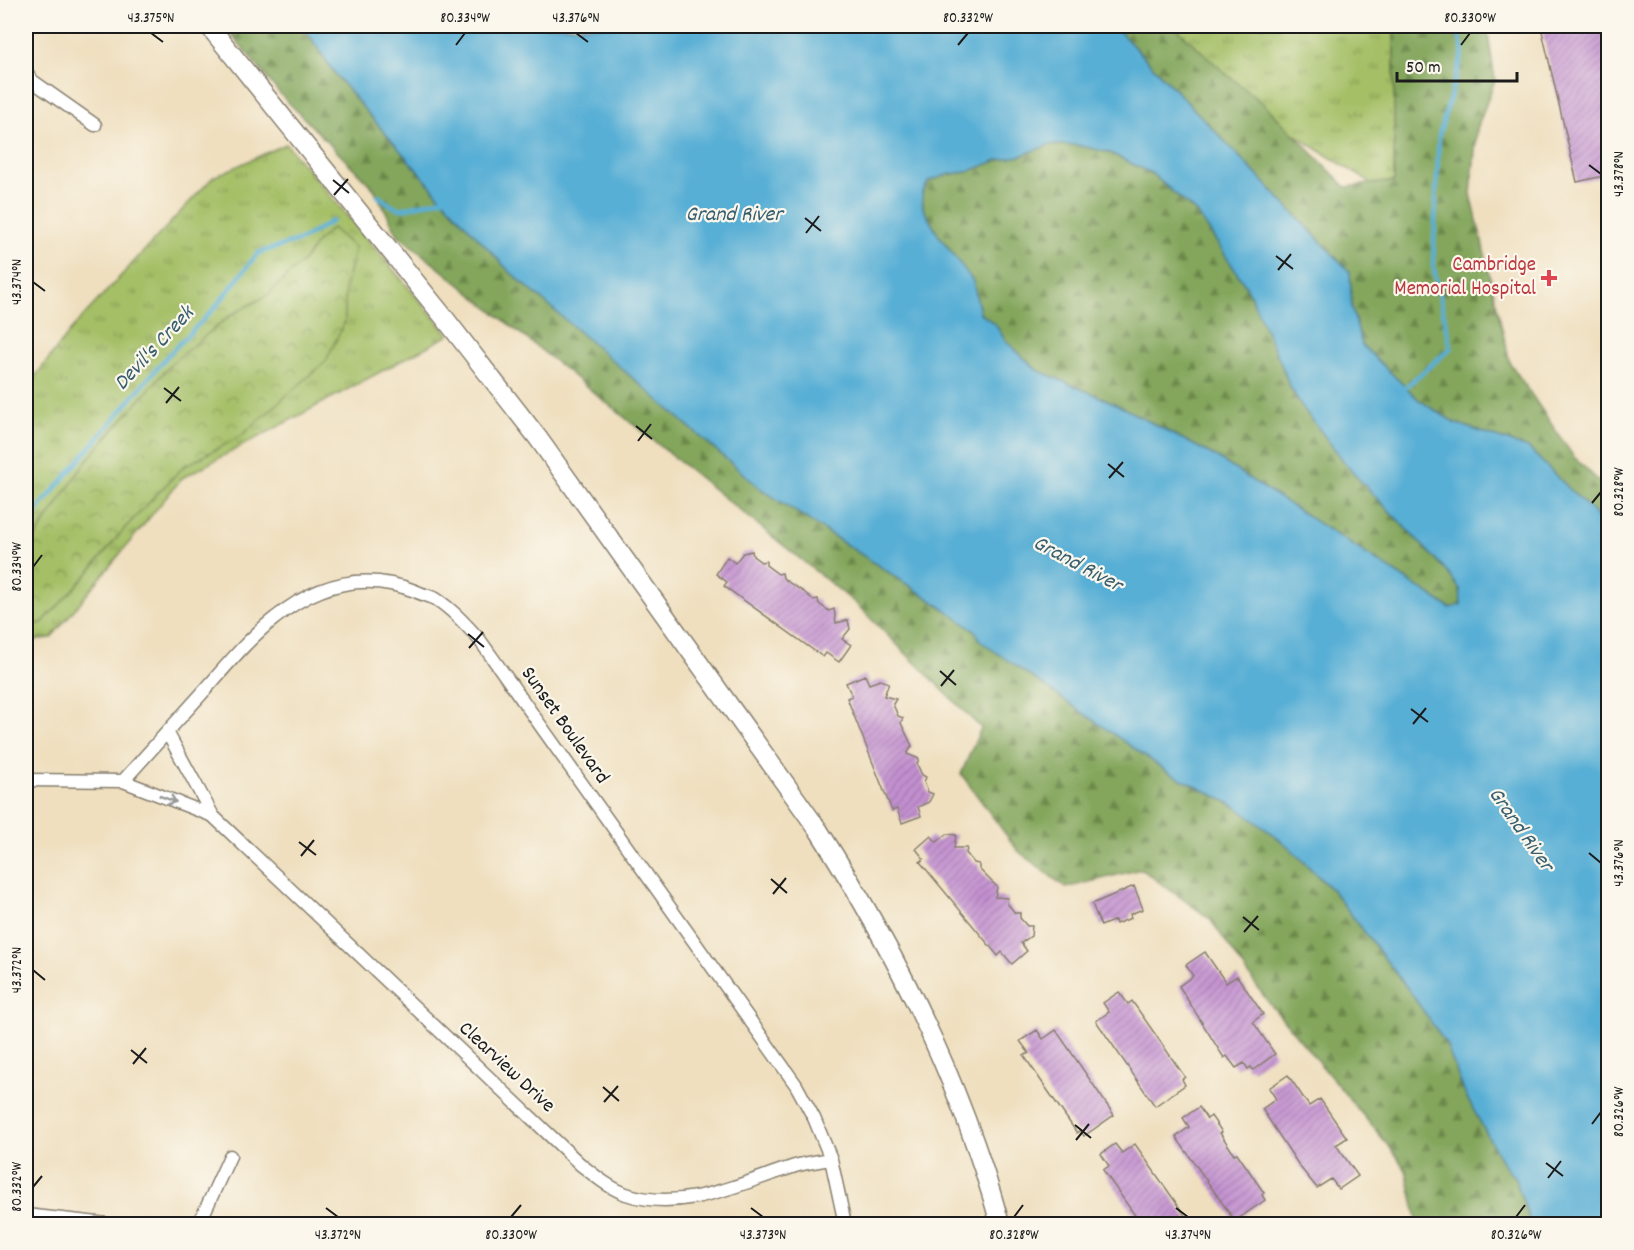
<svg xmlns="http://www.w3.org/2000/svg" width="1634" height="1250" font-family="Dekko,sans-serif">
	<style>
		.grass { fill: url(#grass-tufts); stroke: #606e41; stroke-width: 1.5 }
		.forest { fill: url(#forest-firs); stroke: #50613c; stroke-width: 1.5 }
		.park { fill: url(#park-crowns); stroke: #606e41; stroke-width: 1.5 }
		.water { fill: #59afd5; stroke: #3a6678; stroke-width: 1.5; fill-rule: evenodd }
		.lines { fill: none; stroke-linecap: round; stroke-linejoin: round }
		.stream { stroke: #59afd5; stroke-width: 4.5 }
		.building { fill: url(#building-hatch) }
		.minor-casing { stroke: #867e6e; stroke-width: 15 }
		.secondary-casing { stroke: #867e6e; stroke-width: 21 }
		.minor { stroke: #fff; stroke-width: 12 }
		.secondary { stroke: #fff; stroke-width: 18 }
		.oneway { stroke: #999 }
		.ticks { fill: none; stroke: #1c1c1c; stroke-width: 2 }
		.health-dot { fill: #e0444e; stroke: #fbf7ec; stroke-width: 2 }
		.labels { text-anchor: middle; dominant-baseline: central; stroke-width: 4.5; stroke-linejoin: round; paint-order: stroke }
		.health-label { font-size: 21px; fill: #be3a42; stroke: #fbf7ec; text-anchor: end }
		.street-label { font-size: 21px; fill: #1c1c1c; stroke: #fbf7ec }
		.water-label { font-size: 22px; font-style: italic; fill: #375e6f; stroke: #fbf7ec }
		.neatline { fill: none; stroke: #1c1c1c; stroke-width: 2 }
		.ticks-label { font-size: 15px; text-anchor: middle; fill: #1c1c1c }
	</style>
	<defs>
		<pattern id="grass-tufts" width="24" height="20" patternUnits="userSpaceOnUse" patternTransform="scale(1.5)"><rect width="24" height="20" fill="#a4bf66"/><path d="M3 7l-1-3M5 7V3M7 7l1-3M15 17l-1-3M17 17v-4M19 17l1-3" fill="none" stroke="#859a53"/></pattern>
		<pattern id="forest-firs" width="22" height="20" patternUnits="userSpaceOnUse" patternTransform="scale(1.5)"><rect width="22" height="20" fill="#83a65b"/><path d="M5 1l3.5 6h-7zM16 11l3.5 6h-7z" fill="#6a864a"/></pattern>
		<pattern id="park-crowns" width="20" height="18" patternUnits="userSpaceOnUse" patternTransform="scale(1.5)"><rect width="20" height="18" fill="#a4bf66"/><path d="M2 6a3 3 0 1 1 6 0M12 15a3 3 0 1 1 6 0" fill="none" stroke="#859a53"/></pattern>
		<pattern id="building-hatch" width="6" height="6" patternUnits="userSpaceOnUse" patternTransform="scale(1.5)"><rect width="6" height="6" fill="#c390d0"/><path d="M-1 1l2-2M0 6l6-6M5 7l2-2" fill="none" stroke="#9e75a8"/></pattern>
	</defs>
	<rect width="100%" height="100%" fill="#fbf7ec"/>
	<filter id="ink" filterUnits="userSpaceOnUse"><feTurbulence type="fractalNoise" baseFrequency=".0167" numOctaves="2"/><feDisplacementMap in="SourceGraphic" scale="12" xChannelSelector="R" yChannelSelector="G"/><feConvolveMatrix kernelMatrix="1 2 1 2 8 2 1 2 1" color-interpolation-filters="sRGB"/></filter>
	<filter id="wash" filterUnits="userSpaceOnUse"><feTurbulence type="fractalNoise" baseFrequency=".008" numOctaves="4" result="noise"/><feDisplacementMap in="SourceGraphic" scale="24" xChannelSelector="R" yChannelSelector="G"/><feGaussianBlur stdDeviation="1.35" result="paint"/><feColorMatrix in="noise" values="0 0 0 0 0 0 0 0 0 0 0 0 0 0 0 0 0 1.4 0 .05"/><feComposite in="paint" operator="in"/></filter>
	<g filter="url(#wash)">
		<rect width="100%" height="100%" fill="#efdfbf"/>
		<path class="grass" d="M 1147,26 L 1407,26 L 1397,200 L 1253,108 Z
			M 286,144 L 449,335 L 182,478 L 51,638 L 26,641 L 26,388 L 75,325 L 213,177 Z"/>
		<path class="forest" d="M 225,26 L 303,26 L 336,75 L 354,97 L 442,199 L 509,271 L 761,489 L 939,605 L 1168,772 L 1235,806 L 1289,847 L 1334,892 L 1411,993 L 1446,1044 L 1465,1094 L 1501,1160 L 1515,1178 L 1531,1224 L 1418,1224 L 1406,1170 L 1392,1150 L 1265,998 L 1210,919 L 1141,869 L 1066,888 L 1018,851 L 961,774 L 981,728 L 855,603 L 398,235 L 374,189 L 279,93 Z
			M 1114,26 L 1174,26 L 1224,72 L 1263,103 L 1346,187 L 1394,181 L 1394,26 L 1487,26 L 1495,80 L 1477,129 L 1471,194 L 1510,363 L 1573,456 L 1608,490 L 1608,527 L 1528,448 L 1455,423 L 1419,400 L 1362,345 L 1352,309 L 1350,272 Z
			M 1048,145 L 1076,145 L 1108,152 L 1151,173 L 1198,214 L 1247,288 L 1280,361 L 1290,387 L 1303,408 L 1352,472 L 1445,569 L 1460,589 L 1462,605 L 1450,608 L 1211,454 L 1112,402 L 1037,370 L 1005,340 L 995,325 L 980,313 L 973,281 L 937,233 L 923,208 L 922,193 L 929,181 L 950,174 L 967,172 L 998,160 L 1020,156 Z"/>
		<path class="park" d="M 332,228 L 355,248 L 345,287 L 345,321 L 326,361 L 241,436 L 183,467 L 125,528 L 85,577 L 42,623 L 26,626 L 26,548 L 34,539 L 87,460 L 174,361 L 231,315 L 268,295 L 304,260 L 318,241 Z"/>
		<path class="water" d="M 303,26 L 1114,26 L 1350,272 L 1352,309 L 1362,345 L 1419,400 L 1455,423 L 1528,448 L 1608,527 L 1608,1224 L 1531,1224 L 1515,1178 L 1501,1160 L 1465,1094 L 1446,1044 L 1411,993 L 1334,892 L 1289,847 L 1235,806 L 1168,772 L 980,641 L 976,632 L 939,605 L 761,489 L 509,271 L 442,199 L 354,97 L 336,75 ZM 1048,145 L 1076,145 L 1108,152 L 1151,173 L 1198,214 L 1247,288 L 1280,361 L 1290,387 L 1303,408 L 1352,472 L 1445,569 L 1460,589 L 1461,605 L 1450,608 L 1211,454 L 1112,402 L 1037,370 L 1005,340 L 996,325 L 980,313 L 973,281 L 937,233 L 923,208 L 922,193 L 929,181 L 950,174 L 967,172 L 998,160 L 1020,156 Z"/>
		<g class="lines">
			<path class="stream" d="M 378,196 L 394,207 L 402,209 L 442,199
				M 1402,390 L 1451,348 L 1433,265 L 1439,135 L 1463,52 L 1457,26
				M 26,530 L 39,508 L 169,354 L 214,309 L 258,253 L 301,240 L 332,221"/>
		</g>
		<g id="blocks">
			<path class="building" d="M 1548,26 L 1608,26 L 1608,175 L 1577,182 L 1541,27 Z
				M 752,551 L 753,556 L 761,562 L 766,561 L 766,565 L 778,574 L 782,573 L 783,578 L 791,584 L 804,592 L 813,600 L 818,599 L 819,604 L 829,611 L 834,609 L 836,623 L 848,620 L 850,629 L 842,639 L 851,645 L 839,662 L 826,653 L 823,657 L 724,586 L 727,582 L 716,574 L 727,557 L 735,563 L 743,553 Z
				M 865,675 L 869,684 L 880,680 L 889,683 L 884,696 L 896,699 L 893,704 L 898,716 L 903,718 L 901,723 L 912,746 L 907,754 L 919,759 L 917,764 L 922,775 L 926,777 L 924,782 L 928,792 L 933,794 L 929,802 L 918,807 L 921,816 L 902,823 L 897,809 L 892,811 L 847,698 L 852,696 L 846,683 Z
				M 947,834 L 956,835 L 954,848 L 967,848 L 966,853 L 974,863 L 979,864 L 979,869 L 997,887 L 995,897 L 1008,898 L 1007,903 L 1015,913 L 1020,913 L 1020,918 L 1027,926 L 1032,926 L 1031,936 L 1021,943 L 1027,951 L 1012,964 L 1002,952 L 998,956 L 920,862 L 924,859 L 916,849 L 931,836 L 937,842 Z
				M 1134,886 L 1143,909 L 1130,914 L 1131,918 L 1116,924 L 1115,920 L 1101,926 L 1092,904 Z
				M 1205,952 L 1226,983 L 1237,976 L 1263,1014 L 1253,1022 L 1275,1054 L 1253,1070 L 1251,1067 L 1248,1069 L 1244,1063 L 1236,1068 L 1227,1056 L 1224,1058 L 1179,986 L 1193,976 L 1186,965 Z
				M 1119,992 L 1128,1004 L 1132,1001 L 1185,1077 L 1182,1079 L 1185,1085 L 1155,1106 L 1096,1021 L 1109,1012 L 1103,1003 Z
				M 1037,1030 L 1043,1039 L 1056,1030 L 1114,1115 L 1084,1136 L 1080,1130 L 1077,1133 L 1024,1056 L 1029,1053 L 1020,1041 Z
				M 1288,1075 L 1309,1106 L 1320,1099 L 1347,1138 L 1336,1145 L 1358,1176 L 1339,1189 L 1331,1179 L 1317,1188 L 1300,1167 L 1262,1109 L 1276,1099 L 1269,1088 Z
				M 1199,1107 L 1207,1119 L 1211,1116 L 1222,1132 L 1220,1133 L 1234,1154 L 1237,1153 L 1264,1193 L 1262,1195 L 1265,1200 L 1235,1221 L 1176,1137 L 1189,1127 L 1183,1118 Z
				M 1115,1144 L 1122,1153 L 1135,1144 L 1191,1224 L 1141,1224 L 1103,1170 L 1109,1166 L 1101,1154 Z"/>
		</g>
	</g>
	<g filter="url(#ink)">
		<use href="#blocks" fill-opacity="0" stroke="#867e6e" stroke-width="1.5"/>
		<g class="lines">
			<defs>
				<path id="minor" d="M 26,72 L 31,80 L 95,125
					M 167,732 L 213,816 L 580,1164 C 594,1175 609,1188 626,1194 C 683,1213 741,1183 795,1166 C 806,1163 819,1161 831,1159
					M 26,780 L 123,781 L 213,816
					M 123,781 C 150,751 178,720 205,690 C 227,665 249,638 275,618 C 317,584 363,571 415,591 C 421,594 429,596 436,599 C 453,610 466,625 479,639 L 796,1085 L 814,1118 L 831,1159 L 845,1224
					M 26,1215 L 107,1224
					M 199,1224 L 230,1156"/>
				<path id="secondary" d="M 209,26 L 443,316 L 538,438 L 819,831 C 897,953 962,1085 1000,1224"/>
			</defs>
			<use href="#minor" class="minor-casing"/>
			<use href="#secondary" class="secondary-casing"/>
			<use href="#minor" class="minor"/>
			<use href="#secondary" class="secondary"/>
		</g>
		<defs><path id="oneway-shaft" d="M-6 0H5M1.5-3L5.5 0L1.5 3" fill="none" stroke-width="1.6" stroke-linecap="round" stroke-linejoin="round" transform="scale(1.5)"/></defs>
		<use class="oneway" href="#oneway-shaft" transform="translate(168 799) rotate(21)"/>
	</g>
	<path class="ticks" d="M 151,33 L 163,42M 576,33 L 588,42M 456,45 L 465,33M 958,45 L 968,33M 1461,45 L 1470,33M 1589,165 L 1601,174M 333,180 L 349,193M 334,195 L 348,179M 805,218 L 821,231M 806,233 L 819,216M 1276,256 L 1293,269M 1278,270 L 1291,254M 33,282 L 45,291M 164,388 L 181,401M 166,403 L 179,387M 636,426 L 652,439M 638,441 L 651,424M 1108,464 L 1124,477M 1109,478 L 1123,462M 1592,503 L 1601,492M 33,567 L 42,555M 468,634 L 484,647M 469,648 L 483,632M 940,671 L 956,685M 941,686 L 954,670M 1411,709 L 1428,722M 1413,724 L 1426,708M 299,842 L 316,855M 1589,853 L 1601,863M 301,856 L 314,840M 771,879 L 787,893M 773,894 L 786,878M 1243,917 L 1259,930M 1244,932 L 1258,916M 33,970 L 45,980M 131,1050 L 147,1063M 133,1064 L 146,1048M 603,1087 L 619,1101M 604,1102 L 618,1086M 1592,1124 L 1601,1112M 1075,1125 L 1091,1138M 1076,1140 L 1089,1124M 1546,1163 L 1563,1176M 1548,1178 L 1561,1161M 33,1187 L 42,1176M 326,1208 L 338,1217M 751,1208 L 763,1217M 1176,1208 L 1188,1217M 511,1217 L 521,1205M 1014,1217 L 1023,1205M 1516,1217 L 1525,1205"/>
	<path class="health-dot" d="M1546 269h6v6h6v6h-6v6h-6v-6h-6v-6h6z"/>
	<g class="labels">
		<g class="health-label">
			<text x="1536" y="266">Cambridge<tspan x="1536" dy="24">Memorial Hospital</tspan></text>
		</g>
		<g class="street-label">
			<text transform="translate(564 726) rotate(55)">Sunset Boulevard</text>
			<text transform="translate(506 1068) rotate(43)">Clearview Drive</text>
		</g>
		<g class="water-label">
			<text x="734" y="215">Grand River</text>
			<text transform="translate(155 349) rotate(-47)">Devil's Creek</text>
			<text transform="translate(1077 565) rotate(28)">Grand River</text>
			<text transform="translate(1520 830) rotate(55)">Grand River</text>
		</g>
	</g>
	<rect width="1634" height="1250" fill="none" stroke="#fbf7ec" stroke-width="66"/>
	<path d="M1397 72v9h120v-9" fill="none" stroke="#1c1c1c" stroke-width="3"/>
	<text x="1406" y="72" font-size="18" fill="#1c1c1c" stroke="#fbf7ec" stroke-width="4.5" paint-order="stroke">50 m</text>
	<rect x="33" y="33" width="1568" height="1184" class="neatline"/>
	<g class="ticks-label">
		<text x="151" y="22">43.375°N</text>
		<text x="465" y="22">80.334°W</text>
		<text x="576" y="22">43.376°N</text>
		<text x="968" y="22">80.332°W</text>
		<text x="1470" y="22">80.330°W</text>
		<text transform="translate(1618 174) rotate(-90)" y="5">43.378°N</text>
		<text transform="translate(16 282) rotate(-90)" y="5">43.374°N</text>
		<text transform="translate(1618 492) rotate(-90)" y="5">80.328°W</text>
		<text transform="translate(16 567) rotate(-90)" y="5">80.334°W</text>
		<text transform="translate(1618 863) rotate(-90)" y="5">43.376°N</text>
		<text transform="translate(16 970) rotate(-90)" y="5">43.372°N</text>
		<text transform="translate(1618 1112) rotate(-90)" y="5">80.326°W</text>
		<text transform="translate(16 1187) rotate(-90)" y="5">80.332°W</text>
		<text x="338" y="1239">43.372°N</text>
		<text x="511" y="1239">80.330°W</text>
		<text x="763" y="1239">43.373°N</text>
		<text x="1014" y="1239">80.328°W</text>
		<text x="1188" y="1239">43.374°N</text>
		<text x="1516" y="1239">80.326°W</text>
	</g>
</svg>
